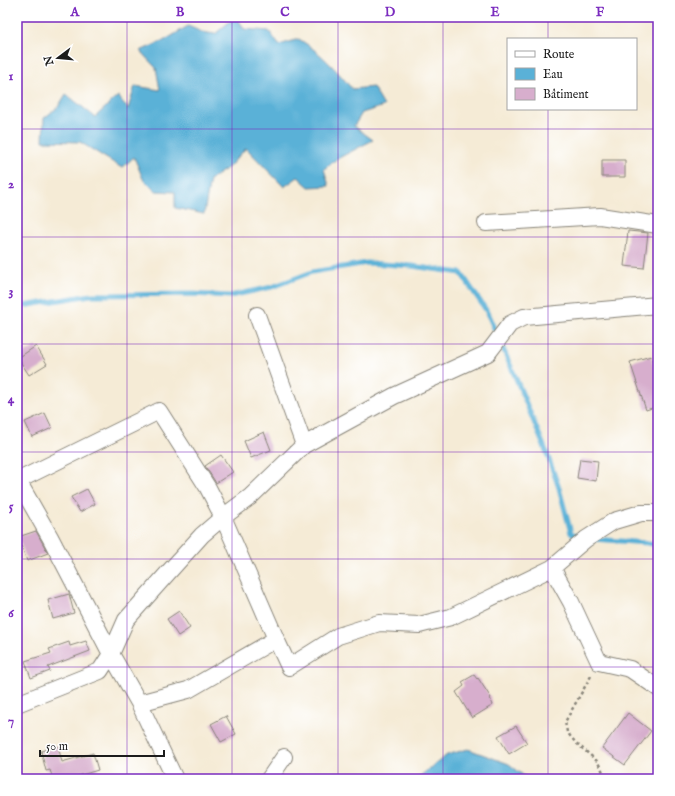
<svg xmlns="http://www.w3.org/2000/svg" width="675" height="796" font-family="'IM FELL English',serif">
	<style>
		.water { fill: #5ab1d7; stroke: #3b667a }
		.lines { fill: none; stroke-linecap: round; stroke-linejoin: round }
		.stream { stroke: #5ab1d7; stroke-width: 5 }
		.building { fill: #d7aecd }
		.street-casing { stroke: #888479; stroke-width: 18 }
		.path { stroke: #888479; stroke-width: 2.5; stroke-dasharray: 3 3; stroke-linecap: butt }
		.street { stroke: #fff; stroke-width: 16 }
		.grid { fill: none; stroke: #7b2cbf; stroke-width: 1; stroke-opacity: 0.55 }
		.neatline { fill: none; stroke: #7b2cbf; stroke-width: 1.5 }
		.grid-label { font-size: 13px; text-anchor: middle; font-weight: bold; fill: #7b2cbf }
	</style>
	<rect width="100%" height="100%" fill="#fff"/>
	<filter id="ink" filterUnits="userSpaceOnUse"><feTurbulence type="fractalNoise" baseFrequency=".025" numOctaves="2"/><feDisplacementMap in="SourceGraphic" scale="8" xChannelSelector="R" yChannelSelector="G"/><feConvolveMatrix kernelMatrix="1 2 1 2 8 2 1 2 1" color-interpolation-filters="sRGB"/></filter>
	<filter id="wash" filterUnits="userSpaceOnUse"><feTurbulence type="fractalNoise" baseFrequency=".012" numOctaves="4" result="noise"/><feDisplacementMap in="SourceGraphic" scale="16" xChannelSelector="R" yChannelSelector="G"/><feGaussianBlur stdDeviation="0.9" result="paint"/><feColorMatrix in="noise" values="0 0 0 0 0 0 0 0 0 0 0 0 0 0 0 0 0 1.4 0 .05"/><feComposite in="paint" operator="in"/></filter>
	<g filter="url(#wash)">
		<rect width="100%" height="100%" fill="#f5ebd6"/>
		<path class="water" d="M 235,17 L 237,17 L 244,29 L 269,31 L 279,45 L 299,39 C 321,53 335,68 352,89 L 373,87 L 384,106 L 362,113 L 354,126 L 373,140 L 337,159 L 324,169 L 329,186 L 309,187 L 298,177 L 284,187 L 246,148 L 229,167 L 210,180 L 204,214 L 175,208 L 175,192 L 155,191 L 143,179 L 134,157 L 122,168 L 80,142 L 43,141 L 44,118 L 58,107 L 66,94 L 95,117 L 118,96 L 128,109 L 135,86 L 160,90 L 156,68 L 140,51 L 165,40 L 188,26 L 202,32 L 215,34 Z
			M 468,749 L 509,764 L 528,779 L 416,779 L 447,755 Z"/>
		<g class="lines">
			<path class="stream" d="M 17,307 L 91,295 L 192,294 L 230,296 L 272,287 L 312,272 L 367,263 L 412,266 L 461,273 L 486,310 L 512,369 L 546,451 L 559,488 L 571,533 L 583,538
				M 593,539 L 647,543 L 658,545"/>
		</g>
		<g id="blocks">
			<path class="building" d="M 602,160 L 625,160 L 625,177 L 602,177 Z
				M 628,231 L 648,233 L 644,268 L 624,266 Z
				M 36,346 L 47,364 L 29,375 L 18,358 Z
				M 651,356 L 658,381 L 658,406 L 646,410 L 630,362 Z
				M 45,413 L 52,428 L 32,437 L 25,422 Z
				M 264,432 L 271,450 L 251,458 L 244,441 Z
				M 221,455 L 233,472 L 216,483 L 205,466 Z
				M 580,459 L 598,461 L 596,481 L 577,478 Z
				M 87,489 L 95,504 L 80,512 L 71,497 Z
				M 36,531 L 48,553 L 27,561 L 18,537 Z
				M 69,594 L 74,613 L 53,619 L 48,600 Z
				M 179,611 L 190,628 L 178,636 L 167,619 Z
				M 86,641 L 90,651 L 48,667 L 50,671 L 31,678 L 25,661 L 51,653 L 49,649 L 69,642 L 70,646 Z
				M 474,675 L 477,679 L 478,678 L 491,698 L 490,698 L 493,705 L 472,718 L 456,692 L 464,686 L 462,682 Z
				M 628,713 L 651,731 L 625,765 L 602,748 Z
				M 226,716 L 236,734 L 221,742 L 211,724 Z
				M 516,726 L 527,743 L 509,754 L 498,736 Z
				M 58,746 L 62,762 L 93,753 L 98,770 L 68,779 L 53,779 L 50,770 L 46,771 L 41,751 Z"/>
		</g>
	</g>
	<g filter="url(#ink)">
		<use href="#blocks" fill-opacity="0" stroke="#888479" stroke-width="1"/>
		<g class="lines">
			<defs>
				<path id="street" d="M 486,223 L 600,216 L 658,225
					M 257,315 L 304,445
					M 17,479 L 50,537 L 111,654 L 139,703 L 175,779
					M 17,481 L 159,411 L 208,488 L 223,517 L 276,639
					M 552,568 L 571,602 L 599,662 L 630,669 L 658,688
					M 139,703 L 188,690 L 276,639 L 289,667 L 338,636 L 379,623 L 419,625 L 451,617 L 552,568 L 586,539 L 614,521 L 641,513 L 658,513
					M 17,704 L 100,671 L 111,654 L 126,620 L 166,575 L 202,535 L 223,517 L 250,497 L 304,445 L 394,396 L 488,353 L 510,324 L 524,317 L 658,305
					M 269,779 L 284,757"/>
			</defs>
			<use href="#street" class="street-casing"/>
			<path class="path" d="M 591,676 L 565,722 L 567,732 L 575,742 L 597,761 L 607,779"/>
			<use href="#street" class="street"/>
		</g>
	</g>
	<path class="grid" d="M 127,17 L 127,779M 232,17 L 232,779M 338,17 L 338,779M 443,17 L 443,779M 548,17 L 548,39M 548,109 L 548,779M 17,129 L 658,129M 17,237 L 658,237M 17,344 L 658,344M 17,452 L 658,452M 17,559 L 658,559M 17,667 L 658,667"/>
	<rect width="675" height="796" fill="none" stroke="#fff" stroke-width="44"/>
	<rect x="507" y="38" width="130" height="72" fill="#ffffff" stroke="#a4a4a4"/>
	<rect x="515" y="51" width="20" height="6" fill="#ffffff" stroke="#a4a4a4"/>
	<text x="543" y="58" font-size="12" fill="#1c1c1c">Route</text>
	<rect x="515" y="68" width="20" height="12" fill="#5ab1d7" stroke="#a4a4a4"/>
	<text x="543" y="78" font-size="12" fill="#1c1c1c">Eau</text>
	<rect x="515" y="88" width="20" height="12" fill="#d7aecd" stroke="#a4a4a4"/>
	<text x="543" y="98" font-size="12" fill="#1c1c1c">Bâtiment</text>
	<g transform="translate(58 58) rotate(254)" stroke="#ffffff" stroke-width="3" paint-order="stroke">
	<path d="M0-3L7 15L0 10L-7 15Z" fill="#1c1c1c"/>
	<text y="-6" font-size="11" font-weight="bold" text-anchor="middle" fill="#1c1c1c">N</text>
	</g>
	<path d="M40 750v6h124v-6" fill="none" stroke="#1c1c1c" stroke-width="2"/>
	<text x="46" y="750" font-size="12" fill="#1c1c1c" stroke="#ffffff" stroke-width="3" paint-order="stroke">50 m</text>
	<rect x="22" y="22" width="631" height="752" class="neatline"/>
	<g class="grid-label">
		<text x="75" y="16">A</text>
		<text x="180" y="16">B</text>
		<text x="285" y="16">C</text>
		<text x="390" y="16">D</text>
		<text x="495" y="16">E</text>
		<text x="600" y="16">F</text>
		<text x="11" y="80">1</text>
		<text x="11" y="188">2</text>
		<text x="11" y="295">3</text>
		<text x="11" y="403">4</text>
		<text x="11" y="510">5</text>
		<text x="11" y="617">6</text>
		<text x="11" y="725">7</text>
	</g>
</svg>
